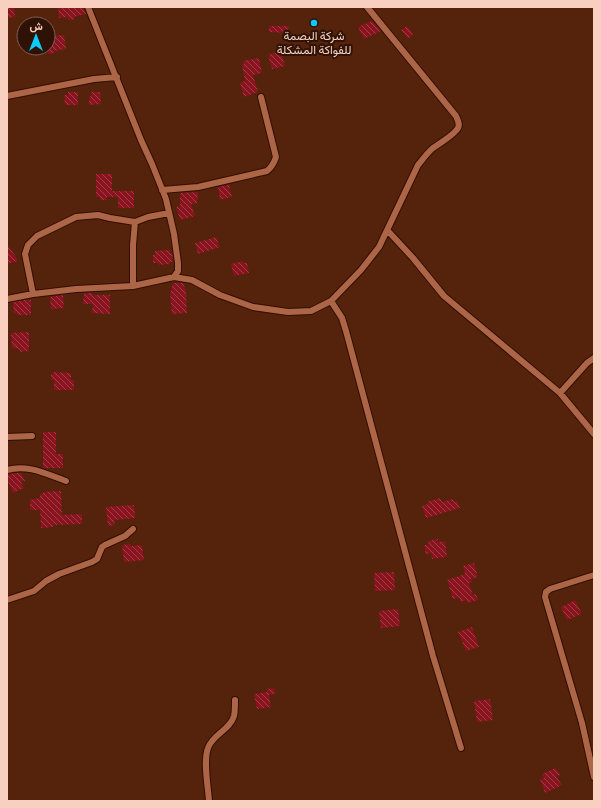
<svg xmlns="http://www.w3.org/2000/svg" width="601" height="808" font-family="'Source Sans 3',Vazirmatn,sans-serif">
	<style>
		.building { fill: url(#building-back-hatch) }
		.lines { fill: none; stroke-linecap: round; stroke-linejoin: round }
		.street-casing { stroke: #320f02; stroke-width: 8 }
		.street { stroke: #ad6547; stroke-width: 6 }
		.poi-dot { fill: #0ecafa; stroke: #2e1206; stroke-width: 1.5 }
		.labels { text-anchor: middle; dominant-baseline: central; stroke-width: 4; stroke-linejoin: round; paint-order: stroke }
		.poi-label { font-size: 12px; fill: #f9d0c0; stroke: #2e1206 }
	</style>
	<defs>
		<pattern id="building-back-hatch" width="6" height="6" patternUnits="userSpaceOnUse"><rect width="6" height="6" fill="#89131e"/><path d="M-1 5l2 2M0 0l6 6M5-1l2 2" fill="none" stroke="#a03f47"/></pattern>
	</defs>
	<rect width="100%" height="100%" fill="#55220b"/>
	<path class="building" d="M 7,7 L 14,7 L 15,17 L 7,18 Z
		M 58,7 L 84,7 L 86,14 L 76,16 L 73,20 L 69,20 L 67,17 L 59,18 Z
		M 372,21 L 381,31 L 364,39 L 358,27 Z
		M 269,26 L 289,26 L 289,33 L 269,32 Z
		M 407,26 L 413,34 L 408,39 L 401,30 Z
		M 64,35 L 66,49 L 54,51 L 55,53 L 48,54 L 48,36 Z
		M 281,51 L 285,66 L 272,69 L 268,55 Z
		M 259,58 L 262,73 L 253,75 L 258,92 L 244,97 L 240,83 L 245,81 L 242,64 L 244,64 L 243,61 Z
		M 68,92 L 78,92 L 78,105 L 65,105 L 64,95 L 68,95 Z
		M 91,92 L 100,92 L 101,104 L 89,105 L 89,97 L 91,96 Z
		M 96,174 L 112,174 L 112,191 L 134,191 L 134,208 L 118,208 L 118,197 L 107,197 L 107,200 L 100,200 L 100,197 L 96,197 Z
		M 229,185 L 232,197 L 220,200 L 218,187 Z
		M 198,192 L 197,204 L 191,204 L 195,216 L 180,220 L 176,207 L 180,206 L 180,193 Z
		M 216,237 L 220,247 L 198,254 L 195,243 Z
		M 7,244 L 16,257 L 18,261 L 7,264 Z
		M 170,250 L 169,253 L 172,253 L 173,262 L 170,262 L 170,264 L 159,265 L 158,263 L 153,263 L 153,255 L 155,255 L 155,251 Z
		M 243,261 L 243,263 L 247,263 L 249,273 L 234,276 L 231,264 Z
		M 173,283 L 183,283 L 186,291 L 187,313 L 172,314 L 170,294 Z
		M 84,293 L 92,293 L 92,295 L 110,295 L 110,314 L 92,313 L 93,304 L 83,304 Z
		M 63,295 L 64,308 L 51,309 L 50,297 Z
		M 25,300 L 31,300 L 31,315 L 17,315 L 17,313 L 14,313 L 13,302 Z
		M 29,332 L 29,351 L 20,352 L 19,349 L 12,348 L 11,333 Z
		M 53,372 L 71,373 L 71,380 L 74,380 L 74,390 L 54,390 L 54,380 L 51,380 L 51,374 L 53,374 Z
		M 43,432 L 56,432 L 56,454 L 63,454 L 63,468 L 43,468 Z
		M 15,473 L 21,473 L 25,481 L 21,482 L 24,488 L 13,493 L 7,479 L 7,475 Z
		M 61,491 L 62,515 L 82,514 L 82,524 L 53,525 L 53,527 L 41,528 L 40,510 L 30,510 L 30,500 L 40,498 L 40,494 L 43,494 L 43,492 Z
		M 440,498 L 442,502 L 453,499 L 454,502 L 457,501 L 460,508 L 426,518 L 422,506 L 428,504 L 427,502 Z
		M 134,505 L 135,518 L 114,520 L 115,525 L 108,526 L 106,507 Z
		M 438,539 L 438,542 L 445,541 L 447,557 L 432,559 L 431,553 L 426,554 L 424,545 L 429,545 L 428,541 Z
		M 130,544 L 131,546 L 142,545 L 144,560 L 124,562 L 122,545 Z
		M 474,563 L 478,577 L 471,579 L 472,582 L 469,583 L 473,595 L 476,594 L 478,600 L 467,603 L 467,600 L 460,602 L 459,597 L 453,599 L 447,580 L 465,574 L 463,566 Z
		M 394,572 L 395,590 L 375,591 L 374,573 Z
		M 575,600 L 582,614 L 567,620 L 561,607 Z
		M 398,609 L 400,626 L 381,628 L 379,611 Z
		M 472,627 L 479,647 L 466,651 L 458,632 Z
		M 274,688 L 275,694 L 269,695 L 271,707 L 257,709 L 254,694 L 267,692 L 266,689 Z
		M 490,699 L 493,720 L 477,722 L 474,701 Z
		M 555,768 L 561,775 L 556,776 L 562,785 L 545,793 L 540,779 L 544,778 L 542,774 Z"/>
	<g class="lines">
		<defs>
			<path id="street" d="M 7,96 L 94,79 L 117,77
				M 162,190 L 198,187 L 267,171 C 272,167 274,163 276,157 L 261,97
				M 135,222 L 148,217 L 169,213
				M 388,231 L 413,258 L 444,296 L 560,393 L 594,434
				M 174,277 L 192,280 L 220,295 L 253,307 L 288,312 L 311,311 L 331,301 L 361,270 L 379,247 L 418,165 C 423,159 427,153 433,148 C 440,143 454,135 458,128 C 460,124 458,121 456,116 L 367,7
				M 33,294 L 25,254 L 28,245 L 37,236 L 76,217 L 98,215 L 110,218 L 135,222 L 133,245 L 133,286
				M 7,299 L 33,294 L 76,289 L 133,286 L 174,277 L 178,271 L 178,263 L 174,234 L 166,199 L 152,164 L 141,140 L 88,7
				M 331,301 L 342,318 L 346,331 L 433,656 L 461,748
				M 560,393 L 587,363 L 594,358
				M 7,437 L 32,436
				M 7,470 C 28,464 46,474 66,481
				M 594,575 L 550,589 L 546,592 L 545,597 L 582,723 L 594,777
				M 7,600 L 34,591 L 46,581 L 59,574 L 92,562 L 97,559 L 102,547 L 105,545 L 125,536 L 133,529
				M 209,801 C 208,786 203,761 208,748 C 213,734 230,730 234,716 C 235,712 235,705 235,700"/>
		</defs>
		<use href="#street" class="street-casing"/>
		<use href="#street" class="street"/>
	</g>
	<circle class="poi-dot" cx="314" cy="23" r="4"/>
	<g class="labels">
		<g class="poi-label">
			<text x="314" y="36">شركة البصمة<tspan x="314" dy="14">للفواكة المشكلة</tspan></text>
		</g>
	</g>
	<rect width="601" height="808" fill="none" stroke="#f9d0c0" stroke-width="16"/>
	<g transform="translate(36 36)"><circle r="19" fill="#2e1206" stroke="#7f5e50"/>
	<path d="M0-3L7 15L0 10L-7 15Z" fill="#0ecafa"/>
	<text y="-6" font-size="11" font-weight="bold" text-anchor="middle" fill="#f9d0c0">ش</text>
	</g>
</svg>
